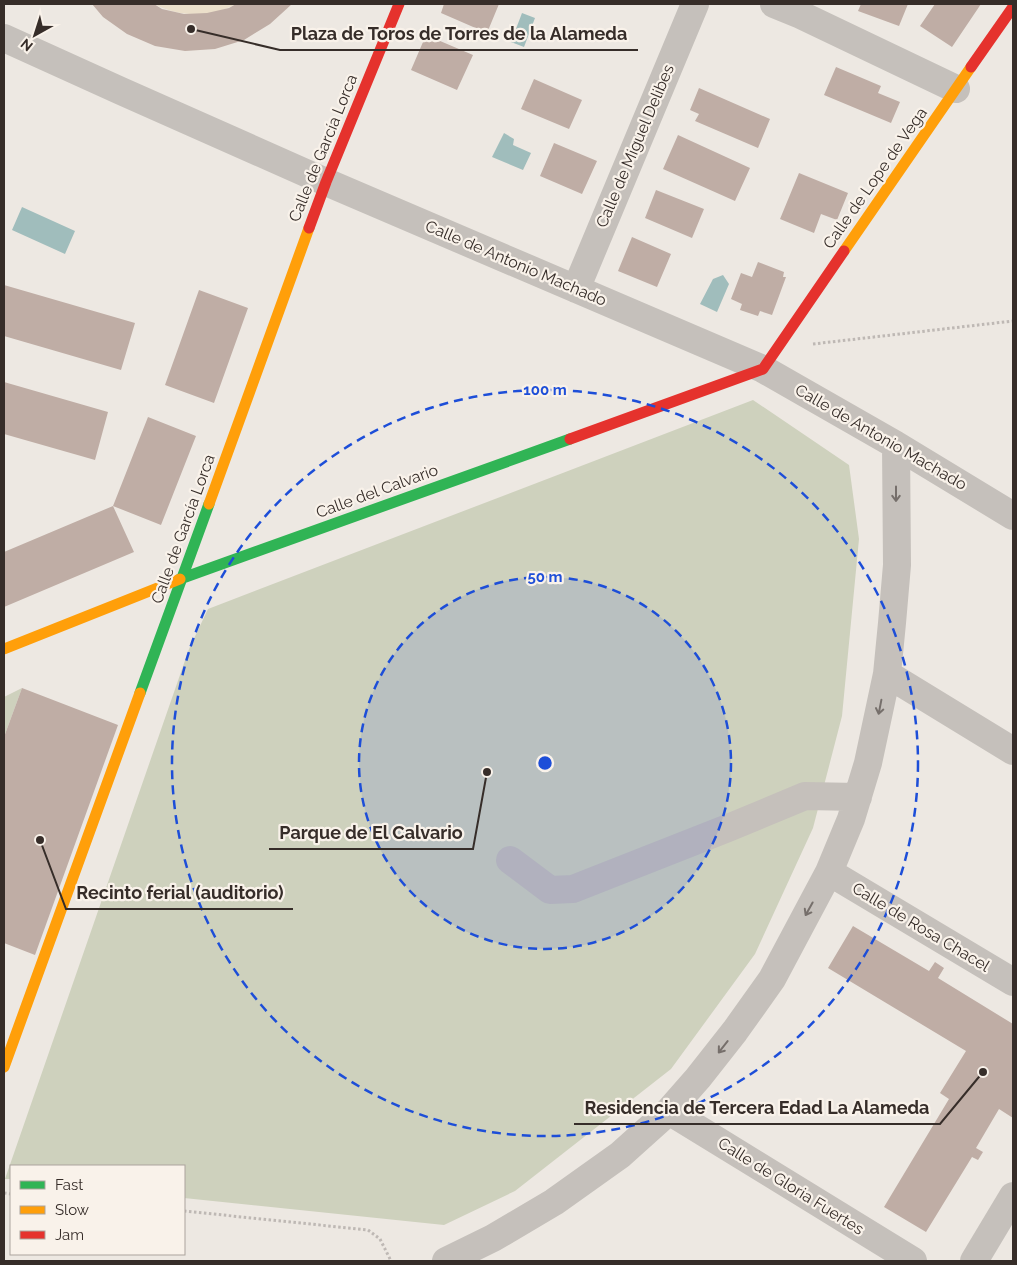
<svg xmlns="http://www.w3.org/2000/svg" width="1017" height="1265" font-family="Raleway,sans-serif">
	<style>
		.green { fill: #ced1bd }
		.sand { fill: #ebdfca }
		.water { fill: #a0bdbc }
		.building { fill: #bfada5 }
		.lines { fill: none; stroke-linecap: round; stroke-linejoin: round }
		.path { stroke: #beb8b4; stroke-width: 3; stroke-dasharray: 2.5 2.5; stroke-linecap: butt }
		.street { stroke: #c5c0bb; stroke-width: 28 }
		.fast { stroke: #30b455; stroke-width: 11 }
		.slow { stroke: #ff9f0a; stroke-width: 11 }
		.jam { stroke: #e5322d; stroke-width: 11 }
		.oneway { stroke: #766f6b }
		.ring { fill: none; stroke: #1d4ed8; stroke-width: 2.5; stroke-dasharray: 9 6 }
		.labels { text-anchor: middle; dominant-baseline: central; stroke-width: 4.5; stroke-linejoin: round; paint-order: stroke }
		.street-label { font-size: 16px; fill: #362d29; stroke: #f9f2ea }
		.centre { fill: #1d4ed8; stroke: #f9f2ea; stroke-width: 2.5 }
		.ring-label { font-size: 15px; text-anchor: middle; font-weight: bold; fill: #1d4ed8; stroke: #f9f2ea; stroke-width: 4.5; stroke-linejoin: round; paint-order: stroke }
		.leader { fill: none; stroke: #362d29; stroke-width: 2 }
		.callout-dot { fill: #362d29; stroke: #f9f2ea; stroke-width: 2 }
		.callout-label { font-size: 18px; text-anchor: middle; font-weight: bold; fill: #362d29; stroke: #f9f2ea; stroke-width: 4.5; stroke-linejoin: round; paint-order: stroke }
	</style>
	<rect width="100%" height="100%" fill="#ede8e2"/>
	<path class="green" d="M 753,400 L 849,465 L 859,539 L 842,716 L 813,828 L 755,954 L 671,1069 L 515,1191 L 444,1225 L 184,1198 L 184,1166 L 11,1166 L 11,1179 L 5,1179 L 189,649 L 208,609 Z
		M 22,688 L 4,737 L 4,697 Z"/>
	<path class="sand" d="M 154,4 L 236,4 C 211,18 178,17 154,4 Z"/>
	<path class="water" d="M 522,13 L 535,18 L 524,47 L 511,42 Z
		M 504,133 L 514,139 L 513,145 L 531,153 L 523,170 L 492,157 Z
		M 22,207 L 75,231 L 65,254 L 12,230 Z
		M 723,275 L 729,284 L 717,312 L 700,304 L 713,279 Z"/>
	<path class="building" d="M 92,4 L 154,4 L 162,9 L 184,14 L 207,13 L 229,8 L 236,4 L 292,4 L 270,24 L 244,40 L 215,49 L 185,51 L 155,46 L 127,34 L 103,17 Z
		M 444,4 L 499,4 L 487,33 L 441,13 Z
		M 861,4 L 908,4 L 899,26 L 858,11 Z
		M 935,4 L 981,4 L 952,47 L 920,26 Z
		M 426,35 L 473,55 L 457,90 L 411,70 Z
		M 836,67 L 881,86 L 878,93 L 900,102 L 891,123 L 824,95 Z
		M 534,79 L 582,100 L 569,129 L 521,109 Z
		M 699,88 L 770,119 L 758,148 L 695,121 L 699,114 L 690,110 Z
		M 678,135 L 750,168 L 735,201 L 663,169 Z
		M 554,143 L 597,161 L 582,194 L 540,176 Z
		M 799,173 L 848,193 L 837,220 L 821,214 L 814,233 L 780,219 Z
		M 656,190 L 704,209 L 692,238 L 645,218 Z
		M 632,237 L 671,254 L 657,287 L 618,271 Z
		M 758,262 L 784,272 L 783,277 L 786,277 L 772,315 L 760,311 L 758,316 L 740,310 L 742,304 L 731,299 L 741,273 L 752,277 Z
		M 4,285 L 135,323 L 121,370 L 4,336 Z
		M 199,290 L 248,308 L 214,403 L 165,385 Z
		M 4,382 L 108,412 L 95,460 L 4,434 Z
		M 148,417 L 196,436 L 161,525 L 113,506 Z
		M 113,506 L 134,552 L 4,607 L 4,552 Z
		M 22,688 L 118,725 L 35,955 L 4,943 L 4,737 Z
		M 853,926 L 929,971 L 935,962 L 944,968 L 938,978 L 1013,1024 L 1013,1118 L 999,1109 L 976,1148 L 983,1152 L 978,1160 L 972,1157 L 926,1232 L 884,1207 L 949,1099 L 940,1093 L 966,1051 L 828,968 Z"/>
	<g class="lines">
		<path class="path" d="M 813,344 L 1013,321
			M 4,1193 L 11,1194
			M 184,1211 L 368,1230 L 380,1239 L 391,1261"/>
		<path class="street" d="M 774,4 L 801,15 L 956,89
			M 4,38 L 121,91 L 326,182 L 763,369 L 896,445 L 1013,516
			M 576,289 L 695,4
			M 887,674 L 1013,751
			M 510,860 L 550,890 L 573,889 L 728,828 L 805,796 L 858,797
			M 829,872 L 1013,982
			M 669,1111 L 913,1261
			M 446,1261 L 493,1238 L 554,1202 L 620,1155 L 669,1111 L 698,1078 L 735,1031 L 772,979 L 829,872 L 851,819 L 868,763 L 887,674 L 892,623 L 897,565 L 896,445
			M 974,1261 L 1013,1196"/>
		<path class="fast" d="M 180,579 L 570,439
			M 140,693 L 209,504"/>
		<path class="slow" d="M 844,251 L 971,67
			M 209,504 L 309,228
			M 4,649 L 180,579
			M 4,1067 L 140,693"/>
		<path class="jam" d="M 971,67 L 1013,7
			M 309,228 L 326,182 L 399,4
			M 570,439 L 763,369 L 844,251"/>
	</g>
	<defs><path id="oneway-shaft" d="M-6 0H5M1.5-3L5.5 0L1.5 3" fill="none" stroke-width="1.6" stroke-linecap="round" stroke-linejoin="round" transform="scale(1.25)"/></defs>
	<g class="oneway">
		<use href="#oneway-shaft" transform="translate(896 494) rotate(90)"/>
		<use href="#oneway-shaft" transform="translate(880 707) rotate(101)"/>
		<use href="#oneway-shaft" transform="translate(809 909) rotate(119)"/>
		<use href="#oneway-shaft" transform="translate(723 1047) rotate(128)"/>
	</g>
	<circle cx="545" cy="763" r="186" fill="#1d4ed8" fill-opacity=".12"/>
	<g class="ring">
		<circle cx="545" cy="763" r="186"/>
		<circle cx="545" cy="763" r="373"/>
	</g>
	<g class="labels">
		<g class="street-label">
			<text transform="translate(635 146) rotate(-67)">Calle de Miguel Delibes</text>
			<text transform="translate(323 148) rotate(-68)">Calle de García Lorca</text>
			<text transform="translate(875 178) rotate(-55)">Calle de Lope de Vega</text>
			<text transform="translate(516 263) rotate(23)">Calle de Antonio Machado</text>
			<text transform="translate(881 437) rotate(30)">Calle de Antonio Machado</text>
			<text transform="translate(377 491) rotate(-20)">Calle del Calvario</text>
			<text transform="translate(183 529) rotate(-70)">Calle de García Lorca</text>
			<text transform="translate(921 927) rotate(31)">Calle de Rosa Chacel</text>
			<text transform="translate(791 1186) rotate(32)">Calle de Gloria Fuertes</text>
		</g>
	</g>
	<circle cx="545" cy="763" r="8" class="centre"/>
	<g class="ring-label">
		<text x="545" y="395">100 m</text>
		<text x="545" y="582">50 m</text>
	</g>
	<path class="leader" d="M191 29L280 50H638M487 772L473 849H269M40 840L66 909H293M983 1072L940 1124H574"/>
	<g class="callout-dot">
		<circle cx="191" cy="29" r="5"/>
		<circle cx="487" cy="772" r="5"/>
		<circle cx="40" cy="840" r="5"/>
		<circle cx="983" cy="1072" r="5"/>
	</g>
	<g class="callout-label">
		<text x="459" y="40">Plaza de Toros de Torres de la Alameda</text>
		<text x="371" y="839">Parque de El Calvario</text>
		<text x="180" y="899">Recinto ferial (auditorio)</text>
		<text x="757" y="1114">Residencia de Tercera Edad La Alameda</text>
	</g>
	<rect width="1017" height="1265" fill="none" stroke="#362d29" stroke-width="10"/>
	<rect x="10" y="1165" width="175" height="90" fill="#f9f2ea" stroke="#aba39d"/>
	<rect x="20" y="1181" width="25" height="8" fill="#30b455" stroke="#aba39d"/>
	<text x="55" y="1190" font-size="15" fill="#362d29">Fast</text>
	<rect x="20" y="1206" width="25" height="8" fill="#ff9f0a" stroke="#aba39d"/>
	<text x="55" y="1215" font-size="15" fill="#362d29">Slow</text>
	<rect x="20" y="1231" width="25" height="8" fill="#e5322d" stroke="#aba39d"/>
	<text x="55" y="1240" font-size="15" fill="#362d29">Jam</text>
	<g transform="translate(35 35) rotate(219)" stroke="#f9f2ea" stroke-width="4" paint-order="stroke">
	<path d="M0-4L9 19L0 12L-9 19Z" fill="#362d29"/>
	<text y="-8" font-size="14" font-weight="bold" text-anchor="middle" fill="#362d29">N</text>
	</g>
</svg>
